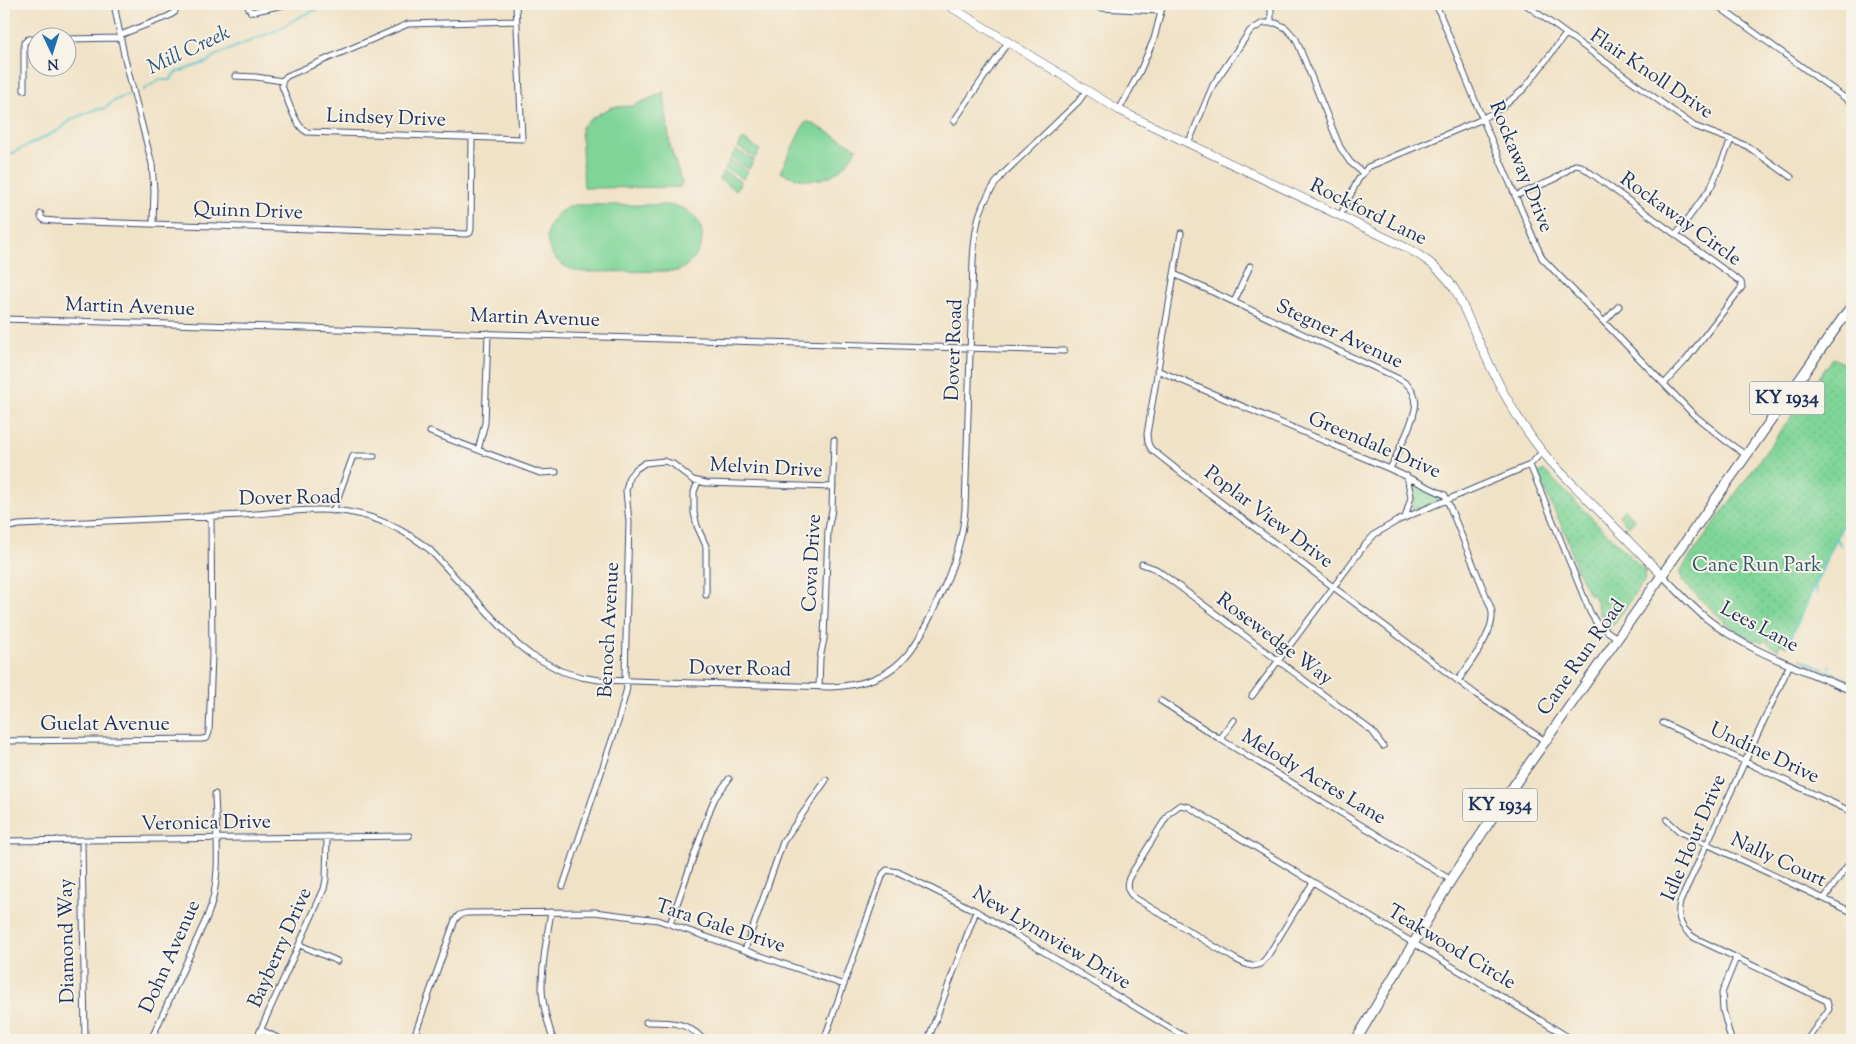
<svg xmlns="http://www.w3.org/2000/svg" width="1856" height="1044" font-family="'Sorts Mill Goudy',serif">
	<style>
		.grass { fill: url(#grass-dots); stroke: #4d827b }
		.cemetery { fill: url(#cemetery-stones); stroke: #4d827b }
		.garden { fill: #7fd598; stroke: #4d827b }
		.lines { fill: none; stroke-linecap: round; stroke-linejoin: round }
		.stream { stroke: #59c6cd; stroke-width: 2 }
		.minor-casing { stroke: #3b4a6e; stroke-width: 7 }
		.tertiary-casing { stroke: #3b4a6e; stroke-width: 8 }
		.secondary-casing { stroke: #3b4a6e; stroke-width: 9 }
		.trunk-casing { stroke: #3b4a6e; stroke-width: 11 }
		.minor { stroke: #fff; stroke-width: 5 }
		.tertiary { stroke: #fff; stroke-width: 6 }
		.secondary { stroke: #fff; stroke-width: 8 }
		.trunk { stroke: #fff; stroke-width: 9 }
		.labels { text-anchor: middle; dominant-baseline: central; stroke-width: 4; stroke-linejoin: round; paint-order: stroke }
		.shield { fill: #f7f3e8; stroke: #5d6a87; stroke-width: 1 }
		.shield-label { font-size: 19px; font-weight: bold; fill: #1b2f5e }
		.street-label { font-size: 20px; fill: #1b2f5e; stroke: #f7f3e8 }
		.park-label { font-size: 20px; fill: #34586c; stroke: #f7f3e8 }
		.water-label { font-size: 21px; font-style: italic; fill: #2a557a; stroke: #f7f3e8 }
	</style>
	<defs>
		<pattern id="grass-dots" width="8" height="8" patternUnits="userSpaceOnUse" patternTransform="scale(1.25)"><rect width="8" height="8" fill="#7fd598"/><path d="M2 2h.1M6 6h.1" fill="none" stroke="#6db785" stroke-width="1.8" stroke-linecap="round"/></pattern>
		<pattern id="cemetery-stones" width="16" height="16" patternUnits="userSpaceOnUse" patternTransform="scale(1.25)"><rect width="16" height="16" fill="#7fd598"/><path d="M2 7V4a2 2 0 0 1 4 0v3zM10 15v-3a2 2 0 0 1 4 0v3z" fill="#6db785"/></pattern>
	</defs>
	<rect width="100%" height="100%" fill="#f7f3e8"/>
	<filter id="ink" filterUnits="userSpaceOnUse"><feTurbulence type="fractalNoise" baseFrequency=".02" numOctaves="2"/><feDisplacementMap in="SourceGraphic" scale="10" xChannelSelector="R" yChannelSelector="G"/><feConvolveMatrix kernelMatrix="1 2 1 2 8 2 1 2 1" color-interpolation-filters="sRGB"/></filter>
	<filter id="wash" filterUnits="userSpaceOnUse"><feTurbulence type="fractalNoise" baseFrequency=".0096" numOctaves="4" result="noise"/><feDisplacementMap in="SourceGraphic" scale="20" xChannelSelector="R" yChannelSelector="G"/><feGaussianBlur stdDeviation="1.12" result="paint"/><feColorMatrix in="noise" values="0 0 0 0 0 0 0 0 0 0 0 0 0 0 0 0 0 1.4 0 .05"/><feComposite in="paint" operator="in"/></filter>
	<g filter="url(#wash)">
		<rect width="100%" height="100%" fill="#f0e2c6"/>
		<path class="grass" d="M 1833,358 L 1852,368 L 1852,507 L 1850,508 L 1787,646 L 1765,640 L 1763,643 L 1741,635 L 1713,611 L 1683,582 L 1680,573 L 1683,567 Z
			M 1544,470 L 1645,571 L 1644,581 L 1613,625 L 1608,625 L 1601,616 L 1593,595 L 1589,594 L 1576,568 L 1566,535 L 1538,476 L 1538,473 Z
			M 1414,483 L 1439,494 L 1442,500 L 1412,511 L 1415,498 Z
			M 1624,509 L 1636,520 L 1628,526 L 1619,516 Z"/>
		<path class="cemetery" d="M 1772,632 L 1784,638 L 1778,649 L 1767,643 Z"/>
		<path class="garden" d="M 664,92 L 670,146 L 682,183 L 680,187 L 584,188 L 581,127 L 595,116 L 612,107 L 633,106 Z
			M 809,122 L 857,148 C 839,180 813,188 780,172 L 802,128 L 805,123 Z
			M 743,139 L 760,150 L 755,158 L 738,147 Z
			M 736,150 L 754,160 L 749,169 L 731,158 Z
			M 730,160 L 748,171 L 743,179 L 725,168 Z
			M 724,171 L 741,182 L 736,190 L 719,179 Z
			M 574,205 L 667,205 C 675,206 683,207 690,213 C 713,231 700,260 678,271 L 584,272 C 552,270 533,234 560,212 C 564,209 569,207 574,205 Z"/>
		<g class="lines">
			<path class="stream" d="M 143,91 C 147,85 154,85 158,80 L 170,80 L 175,73 L 207,62 L 216,55 L 275,31 L 299,17 L 331,4
				M 4,157 L 59,130 L 72,119 L 94,110 L 106,108 L 112,102 L 123,97 L 130,95
				M 1837,538 L 1840,545
				M 1815,585 L 1817,594
				M 1811,593 L 1852,505
				M 1787,646 L 1810,596
				M 1801,659 L 1852,682
				M 1830,667 L 1830,666"/>
		</g>
	</g>
	<g filter="url(#ink)">
		<g class="lines">
			<defs>
				<path id="minor" d="M 114,4 L 124,55 L 152,164 L 154,190 L 153,224
					M 246,4 L 251,12 L 288,4
					M 1092,4 L 1100,8 L 1160,11
					M 1436,4 L 1485,125 L 1542,258 L 1694,415 L 1726,441 L 1746,455
					M 1525,4 L 1694,126 L 1747,146 L 1791,177
					M 1715,4 L 1852,103
					M 1271,23 L 1271,4
					M 120,35 L 169,16 L 175,12 L 174,4
					M 68,39 L 121,38
					M 235,76 L 256,77 L 282,81
					M 282,81 L 282,86 C 287,97 295,127 307,132 L 522,139 L 516,4
					M 282,81 L 287,76 L 408,24 L 517,21
					M 24,90 L 24,43 L 28,39 L 38,39
					M 1119,110 L 1140,71 L 1154,39 L 1163,4
					M 954,121 L 1008,42
					M 1188,144 L 1213,85 L 1250,31 L 1263,23 L 1276,23 L 1286,28 L 1296,39 L 1340,147 L 1350,162 L 1363,173
					M 1515,196 L 1553,180 L 1575,165 L 1581,166 L 1741,282 L 1742,287 L 1686,360 L 1664,384
					M 41,214 L 41,217 L 44,220 L 55,221 L 467,234 L 470,233 L 471,229 L 472,137
					M 1340,216 L 1358,180 L 1368,167 L 1478,121 L 1501,108 L 1524,89 L 1566,34
					M 1181,233 L 1147,434 L 1148,443 L 1151,449 L 1175,468 L 1477,695 L 1545,741
					M 1676,235 L 1711,187 L 1731,140
					M 1174,274 L 1399,379 C 1426,393 1414,416 1405,437 C 1400,448 1395,458 1390,469
					M 1234,302 L 1250,266
					M 4,319 L 1064,351
					M 1604,322 L 1619,306
					M 1157,370 L 1390,469 L 1445,495 L 1491,608 C 1498,629 1470,662 1458,681
					M 430,432 L 540,473 L 556,472
					M 478,450 L 485,423 L 488,333
					M 1530,465 L 1590,612 L 1597,624 L 1617,638
					M 698,481 L 694,492 L 694,513 L 697,526 L 706,546 L 706,595
					M 333,511 L 353,456 L 374,456
					M 1405,518 L 1411,497 L 1407,476
					M 4,528 L 19,525 C 93,522 168,518 242,515 C 274,513 318,507 348,512 C 379,517 405,530 430,550 L 517,644 L 531,655 L 561,671 L 581,677 L 599,680 L 831,687 C 898,683 914,653 940,596 C 953,568 963,540 965,509 L 973,261 C 975,224 979,201 1004,173 L 1078,102 L 1086,91
					M 1142,564 L 1156,569 L 1372,731 L 1383,746
					M 1790,664 L 1680,902 C 1676,918 1681,929 1695,938 L 1827,1001 L 1829,1009 L 1807,1040
					M 819,687 L 820,658 L 824,639 L 828,530 L 832,510 L 834,440
					M 1252,696 L 1364,546 L 1375,534 L 1397,521 L 1530,465 L 1542,452
					M 1161,701 L 1220,739 L 1451,880
					M 1663,723 L 1852,812
					M 1220,739 L 1234,720
					M 4,741 L 202,739 L 207,738 L 209,732 L 212,655 L 211,516
					M 1180,805 L 1189,807 L 1313,882 L 1267,957 C 1257,971 1248,966 1235,959 L 1135,898 C 1127,892 1125,884 1130,876 L 1169,813 Z
					M 1667,820 L 1679,831 L 1852,912
					M 4,841 L 409,836
					M 82,841 L 85,1040
					M 1313,882 L 1573,1040
					M 563,886 L 618,722 L 627,688 L 625,676 L 629,522 L 626,491 L 629,477 L 636,469 L 645,463 L 664,461 L 673,464 L 693,480 L 706,483 L 833,487
					M 1824,899 L 1852,859
					M 551,912 C 547,936 542,961 542,986 C 542,1005 548,1023 553,1040
					M 670,924 L 711,807 L 715,798 L 729,779
					M 300,945 L 337,961
					M 745,950 L 783,842 L 826,780
					M 646,1022 C 669,1022 685,1021 702,1038 L 702,1040
					M 261,1030 L 282,1040
					M 151,1040 L 207,917 C 223,879 216,834 215,794
					M 256,1040 L 324,889 L 326,879 L 327,837
					M 413,1040 L 455,920 L 459,915 L 466,913 L 594,912 L 658,920 L 844,985
					M 824,1040 L 883,874 L 887,870 L 898,872 L 976,911 L 1190,1040
					M 928,1040 L 976,911
					M 1731,1040 L 1723,1010 L 1722,993 L 1736,958"/>
				<path id="tertiary" d="M 1662,575 C 1676,589 1690,605 1706,618 C 1748,652 1803,669 1852,691"/>
				<path id="secondary" d="M 946,4 L 1119,110 L 1403,246 C 1426,258 1444,271 1457,293 C 1486,356 1505,409 1551,462 L 1662,575"/>
				<path id="trunk" d="M 1356,1040 L 1451,880 L 1508,794 L 1852,305"/>
			</defs>
			<use href="#minor" class="minor-casing"/>
			<use href="#tertiary" class="tertiary-casing"/>
			<use href="#secondary" class="secondary-casing"/>
			<use href="#trunk" class="trunk-casing"/>
			<use href="#minor" class="minor"/>
			<use href="#tertiary" class="tertiary"/>
			<use href="#secondary" class="secondary"/>
			<use href="#trunk" class="trunk"/>
		</g>
	</g>
	<g class="labels">
		<g class="shield">
			<rect x="1749.5" y="381.5" width="75" height="33" rx="4"/>
			<rect x="1462.5" y="788.5" width="75" height="33" rx="4"/>
		</g>
		<g class="shield-label">
			<text x="1787" y="398">KY 1934</text>
			<text x="1500" y="805">KY 1934</text>
		</g>
		<g class="street-label">
			<text transform="translate(1651 75) rotate(34)">Flair Knoll Drive</text>
			<text transform="translate(386 119) rotate(2)">Lindsey Drive</text>
			<text transform="translate(1520 167) rotate(68)">Rockaway Drive</text>
			<text transform="translate(248 212) rotate(2)">Quinn Drive</text>
			<text transform="translate(1368 213) rotate(26)">Rockford Lane</text>
			<text transform="translate(1680 220) rotate(36)">Rockaway Circle</text>
			<text transform="translate(130 308) rotate(2)">Martin Avenue</text>
			<text transform="translate(535 319) rotate(2)">Martin Avenue</text>
			<text transform="translate(1339 335) rotate(25)">Stegner Avenue</text>
			<text transform="translate(955 350) rotate(-88)">Dover Road</text>
			<text transform="translate(1374 446) rotate(23)">Greendale Drive</text>
			<text transform="translate(766 469) rotate(3)">Melvin Drive</text>
			<text transform="translate(290 499) rotate(-1)">Dover Road</text>
			<text transform="translate(1268 518) rotate(37)">Poplar View Drive</text>
			<text transform="translate(813 563) rotate(-87)">Cova Drive</text>
			<text transform="translate(1759 628) rotate(28)">Lees Lane</text>
			<text transform="translate(610 630) rotate(-87)">Benoch Avenue</text>
			<text transform="translate(1274 640) rotate(37)">Rosewedge Way</text>
			<text transform="translate(1582 658) rotate(-55)">Cane Run Road</text>
			<text transform="translate(740 670) rotate(1)">Dover Road</text>
			<text x="105" y="725">Guelat Avenue</text>
			<text transform="translate(1764 754) rotate(25)">Undine Drive</text>
			<text transform="translate(1313 778) rotate(31)">Melody Acres Lane</text>
			<text transform="translate(206 824) rotate(-1)">Veronica Drive</text>
			<text transform="translate(1695 838) rotate(-67)">Idle Hour Drive</text>
			<text transform="translate(1778 861) rotate(25)">Nally Court</text>
			<text transform="translate(720 927) rotate(18)">Tara Gale Drive</text>
			<text transform="translate(1051 939) rotate(31)">New Lynnview Drive</text>
			<text transform="translate(68 941) rotate(-91)">Diamond Way</text>
			<text transform="translate(281 948) rotate(-66)">Bayberry Drive</text>
			<text transform="translate(1451 948) rotate(31)">Teakwood Circle</text>
			<text transform="translate(171 957) rotate(-66)">Dohn Avenue</text>
		</g>
		<g class="park-label">
			<text x="1757" y="566">Cane Run Park</text>
		</g>
		<g class="water-label">
			<text transform="translate(189 51) rotate(-25)">Mill Creek</text>
		</g>
	</g>
	<rect width="1856" height="1044" fill="none" stroke="#f7f3e8" stroke-width="20"/>
	<g transform="translate(52 52) rotate(176)"><circle r="24" fill="#f7f3e8" stroke="#9fa5b1"/>
	<path d="M0-4L9 19L0 12L-9 19Z" fill="#1f6fb2"/>
	<text y="-8" font-size="14" font-weight="bold" text-anchor="middle" fill="#1b2f5e">N</text>
	</g>
</svg>
